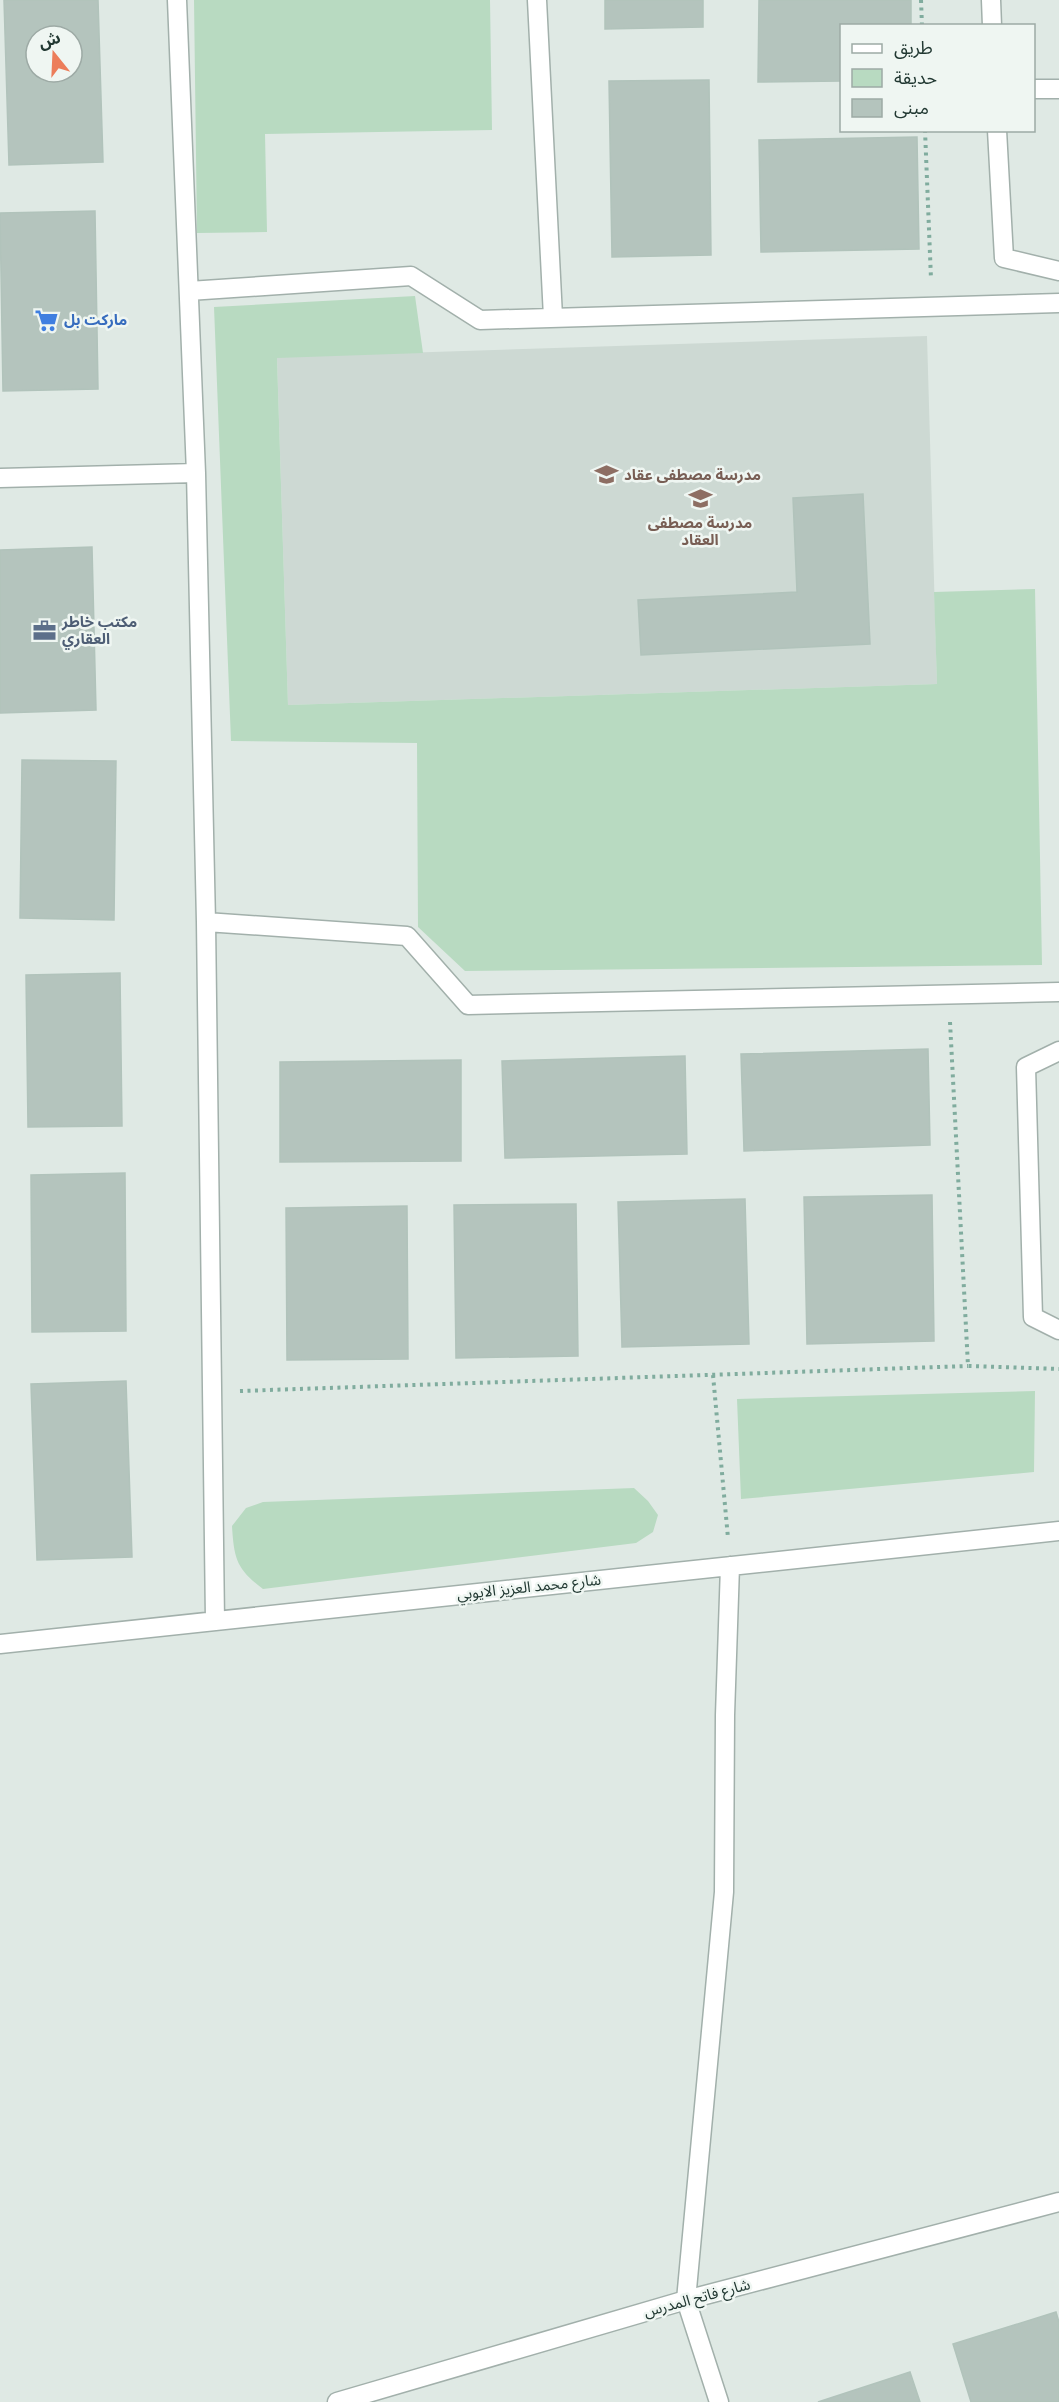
<svg xmlns="http://www.w3.org/2000/svg" width="1059" height="2402" font-family="Roboto,'Noto Sans Arabic',sans-serif">
	<style>
		.built { fill: #cdd9d3 }
		.green { fill: #b8dac1 }
		.building { fill: #b4c4bd; stroke: #b1c3bb; stroke-width: 1.5; fill-rule: evenodd }
		.lines { fill: none; stroke-linecap: round; stroke-linejoin: round }
		.lane-casing { stroke: #a2b0ab; stroke-width: 21 }
		.street-casing { stroke: #a2b0ab; stroke-width: 21 }
		.path { stroke: #80ac9e; stroke-width: 4; stroke-dasharray: 3 4.5; stroke-linecap: butt }
		.lane { stroke: #fff; stroke-width: 18 }
		.street { stroke: #fff; stroke-width: 18 }
		.labels { text-anchor: middle; dominant-baseline: central; stroke-width: 5; stroke-linejoin: round; paint-order: stroke }
		.shop-label { font-size: 15px; font-weight: bold; fill: #366cbe; stroke: #eff6f2; text-anchor: start }
		.education-label { font-size: 15px; font-weight: bold; fill: #785e54; stroke: #eff6f2; text-anchor: start }
		.service-label { font-size: 15px; font-weight: bold; fill: #4e5e75; stroke: #eff6f2; text-anchor: start }
		.street-label { font-size: 15px; fill: #213832; stroke: #eff6f2 }
	</style>
	<rect width="100%" height="100%" fill="#dfe9e4"/>
	<path class="built" d="M 927,336 L 937,684 L 288,705 L 277,357 Z"/>
	<path class="green" d="M 194,0 L 490,0 L 492,130 L 265,134 L 267,232 L 197,233 Z
		M 415,296 L 423,353 L 277,358 L 288,705 L 937,684 L 934,592 L 1035,589 L 1042,965 L 465,971 L 418,927 L 417,743 L 231,741 L 214,307 Z
		M 1035,1391 L 1034,1472 L 741,1499 L 737,1399 Z
		M 634,1488 L 648,1501 L 658,1515 L 653,1532 L 636,1543 L 263,1589 C 237,1569 234,1560 232,1526 L 246,1508 L 263,1502 Z"/>
	<path class="building" d="M 4,0 L 98,0 L 103,162 L 9,165 ZM 36,36 L 72,36 L 72,72 L 36,72 Z
		M 605,0 L 703,0 L 703,27 L 605,29 Z
		M 759,0 L 911,0 L 911,26 L 842,26 L 842,81 L 758,82 Z
		M 709,80 L 711,255 L 612,257 L 609,81 Z
		M 917,137 L 919,249 L 761,252 L 759,140 Z
		M 95,211 L 98,389 L 3,391 L 0,213 Z
		M 863,494 L 870,644 L 641,655 L 638,600 L 797,592 L 793,498 Z
		M 92,547 L 96,710 L 0,713 L 0,550 Z
		M 22,760 L 116,761 L 114,920 L 20,918 Z
		M 120,973 L 122,1126 L 28,1127 L 26,975 Z
		M 928,1049 L 930,1145 L 744,1151 L 741,1054 Z
		M 685,1056 L 687,1154 L 505,1158 L 502,1061 Z
		M 461,1060 L 461,1161 L 280,1162 L 280,1062 Z
		M 125,1173 L 126,1331 L 32,1332 L 31,1175 Z
		M 932,1195 L 934,1341 L 807,1344 L 804,1197 Z
		M 745,1199 L 749,1344 L 622,1347 L 618,1202 Z
		M 576,1204 L 578,1356 L 456,1358 L 454,1205 Z
		M 407,1206 L 408,1359 L 287,1360 L 286,1208 Z
		M 126,1381 L 132,1557 L 37,1560 L 31,1384 Z
		M 1056,2312 L 1059,2322 L 1059,2402 L 971,2402 L 953,2344 Z
		M 910,2372 L 920,2402 L 818,2402 Z"/>
	<g class="lines">
		<defs>
			<path id="lane" d="M 991,0 L 992,26
				M 1034,89 L 1059,89
				M 997,130 L 1004,258 L 1059,271
				M 1059,1051 L 1026,1067 L 1033,1317 L 1059,1330"/>
			<path id="street" d="M 177,0 L 196,473 L 206,922 L 215,1621
				M 537,0 L 553,317
				M 189,291 L 411,276 L 480,320 L 1059,303
				M 0,478 L 196,473
				M 206,922 L 407,936 L 468,1005 L 1059,992
				M 0,1644 L 1059,1531
				M 337,2402 L 686,2300 L 1059,2202
				M 719,2402 L 686,2300 L 724,1892 L 725,1715 L 730,1566"/>
		</defs>
		<use href="#lane" class="lane-casing"/>
		<use href="#street" class="street-casing"/>
		<path class="path" d="M 921,0 L 922,26
			M 925,130 L 931,279
			M 950,1022 L 968,1366 L 1059,1369
			M 713,1375 L 728,1538
			M 240,1391 L 968,1366"/>
		<use href="#lane" class="lane"/>
		<use href="#street" class="street"/>
	</g>
	<defs>
		<symbol id="supermarket-bare" viewBox="-9 -9 18 18"><path d="M-6-5.5h2.5l.6 2H6L4.5 2H-2.5L-4.4-4H-6ZM-1.5 3.2a1.3 1.3 0 1 0 .1 0ZM3 3.2a1.3 1.3 0 1 0 .1 0Z" fill="#3f7fe0" stroke="#eff6f2" stroke-width="2.5" paint-order="stroke"/></symbol>
		<symbol id="school-bare" viewBox="-9 -9 18 18"><path d="M0-5L7-2L0 1L-7-2ZM-4 1L0 2.5L4 1V4Q0 6-4 4Z" fill="#8d6e63" stroke="#eff6f2" stroke-width="2.5" paint-order="stroke"/></symbol>
		<symbol id="office-bare" viewBox="-9 -9 18 18"><path d="M-6-3h4V-5.5h4V-3h4V5H-6ZM-1-4.5V-3h2v-1.5ZM-6 0V1H6V0Z" fill="#5c6f8a" stroke="#eff6f2" stroke-width="2.5" paint-order="stroke"/></symbol>
	</defs>
	<g fill-rule="evenodd">
		<use href="#supermarket-bare" x="30" y="304" width="33" height="33"/>
		<use href="#school-bare" x="590" y="458" width="33" height="33"/>
		<use href="#school-bare" x="684" y="482" width="33" height="33"/>
		<use href="#office-bare" x="28" y="614" width="33" height="33"/>
	</g>
	<g class="labels">
		<g class="shop-label">
			<text x="64" y="320">ماركت بل</text>
		</g>
		<g class="education-label">
			<text x="624" y="475">مدرسة مصطفى عقاد</text>
			<text x="700" y="523" text-anchor="middle">مدرسة مصطفى<tspan x="700" dy="17">العقاد</tspan></text>
		</g>
		<g class="service-label">
			<text x="62" y="622">مكتب خاطر<tspan x="62" dy="17">العقاري</tspan></text>
		</g>
		<g class="street-label">
			<text transform="translate(529 1587) rotate(-6)">شارع محمد العزيز الايوبي</text>
			<text transform="translate(697 2298) rotate(-15)">شارع فاتح المدرس</text>
		</g>
	</g>
	<rect x="840" y="24" width="195" height="108" fill="#eff6f2" stroke="#9daaa5" stroke-width="1.5"/>
	<rect x="852" y="44" width="30" height="9" fill="#ffffff" stroke="#9daaa5" stroke-width="1.5"/>
	<text x="894" y="54" font-size="18" fill="#213832">طريق</text>
	<rect x="852" y="69" width="30" height="18" fill="#b8dac1" stroke="#9daaa5" stroke-width="1.5"/>
	<text x="894" y="84" font-size="18" fill="#213832">حديقة</text>
	<rect x="852" y="99" width="30" height="18" fill="#b4c4bd" stroke="#9daaa5" stroke-width="1.5"/>
	<text x="894" y="114" font-size="18" fill="#213832">مبنى</text>
	<g transform="translate(54 54) rotate(342)"><circle r="28" fill="#eff6f2" stroke="#9daaa5" stroke-width="1.5"/>
	<path d="M0-4.5L10 22L0 15L-10 22Z" fill="#ec7d5a"/>
	<text y="-9" font-size="16" font-weight="bold" text-anchor="middle" fill="#213832">ش</text>
	</g>
</svg>
